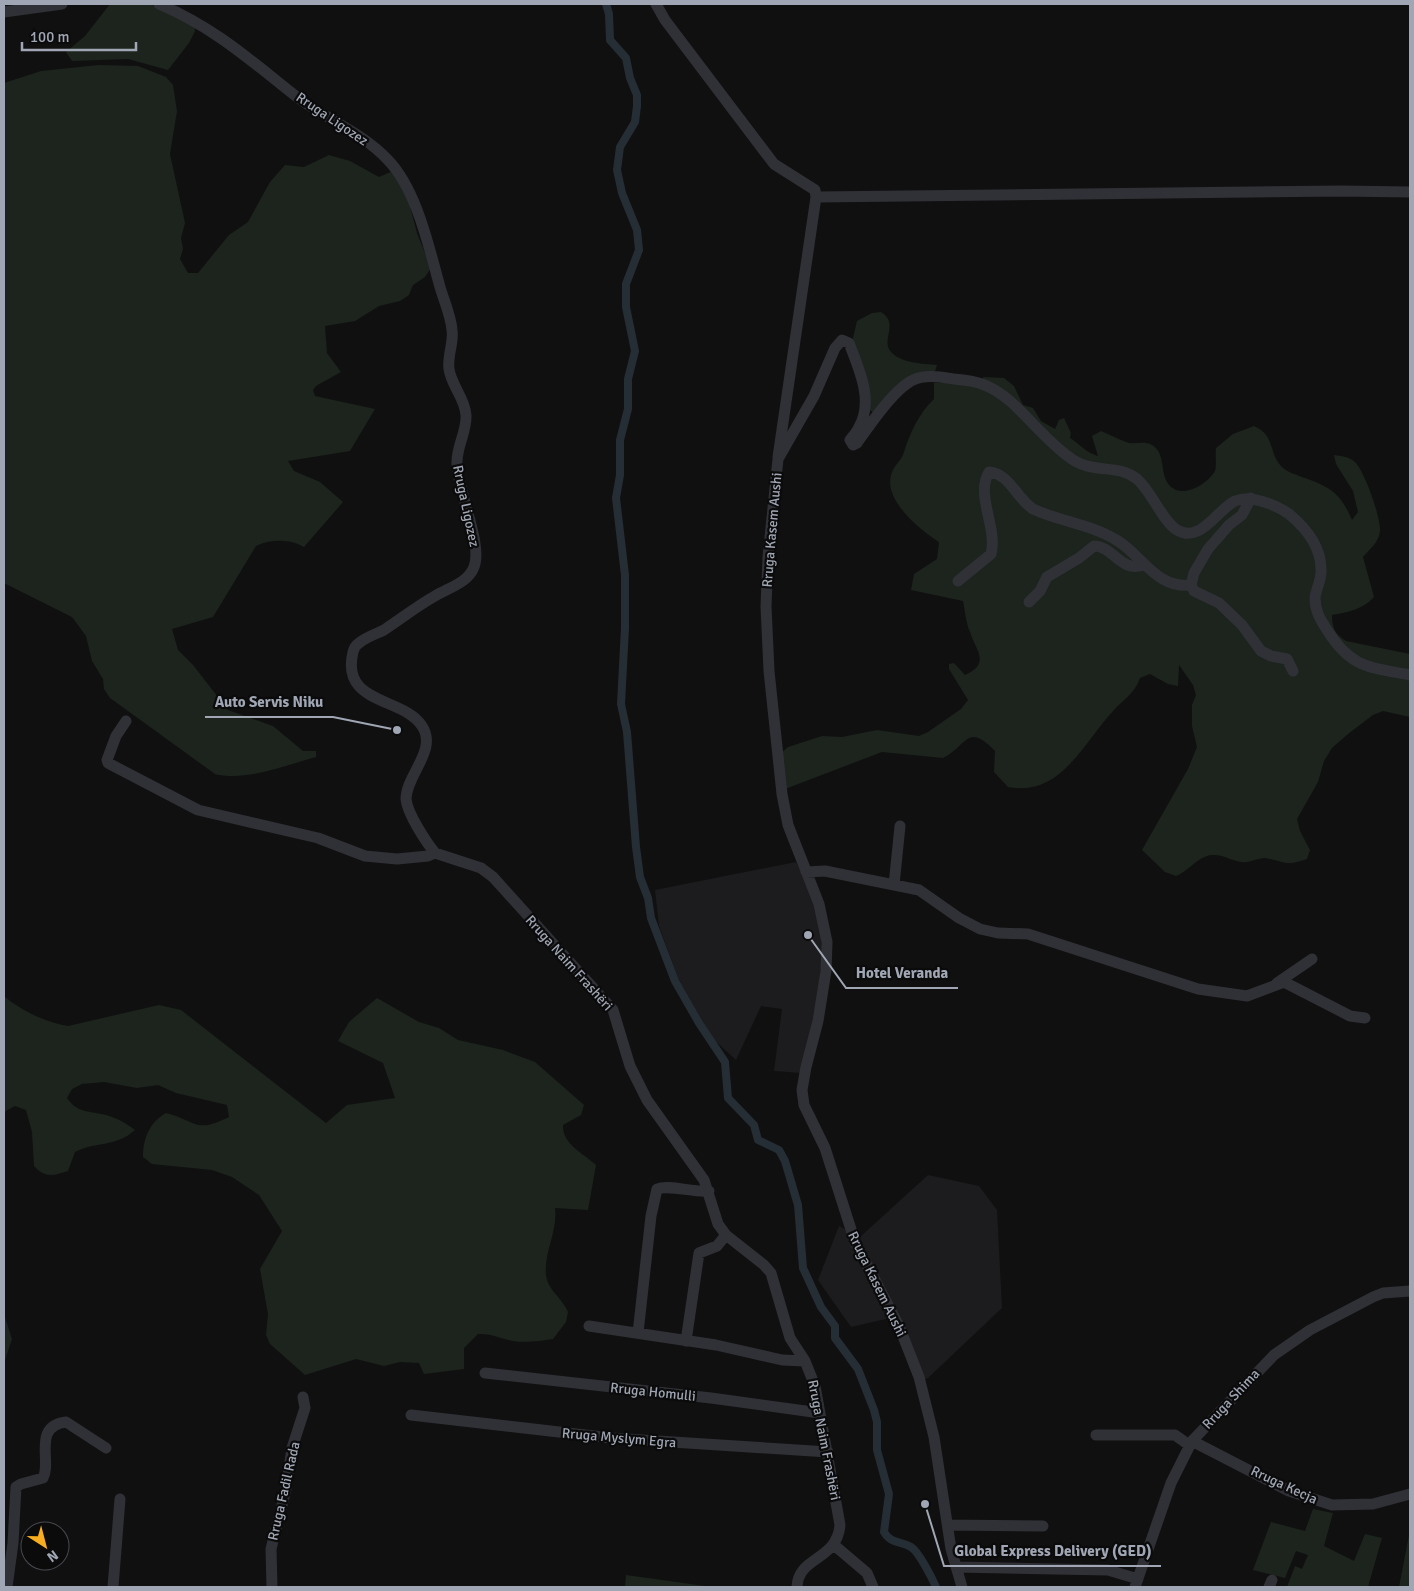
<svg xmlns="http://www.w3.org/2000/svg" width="1414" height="1591" font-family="Signika,sans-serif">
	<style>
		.built { fill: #1c1c1e }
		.green { fill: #1c241d }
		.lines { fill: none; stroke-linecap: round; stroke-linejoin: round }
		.canal { stroke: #262e35; stroke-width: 8 }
		.minor { stroke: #303136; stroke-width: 11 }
		.labels { text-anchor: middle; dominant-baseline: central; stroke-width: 4.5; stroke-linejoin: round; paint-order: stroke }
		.street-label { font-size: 14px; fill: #a0a6b3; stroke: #0b0b0c }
		.leader { fill: none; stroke: #a0a6b3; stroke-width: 2 }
		.callout-dot { fill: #a0a6b3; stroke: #0b0b0c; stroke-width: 2 }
		.callout-label { font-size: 15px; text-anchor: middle; font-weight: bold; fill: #a0a6b3; stroke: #0b0b0c; stroke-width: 4.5; stroke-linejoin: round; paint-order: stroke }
	</style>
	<rect width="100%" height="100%" fill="#101011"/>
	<path class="built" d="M 796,862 L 812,894 L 821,926 L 821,968 L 815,1013 L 801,1073 L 774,1071 L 782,1009 L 761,1006 L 736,1060 L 712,1038 L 678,978 L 659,926 L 655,890 Z
		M 928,1175 L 979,1186 L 997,1210 L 1002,1308 L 928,1378 L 916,1382 L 890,1318 L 851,1327 L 818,1280 L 839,1226 L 860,1237 Z"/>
	<path class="green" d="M 110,4 L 150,4 L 194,24 L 195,31 L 189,43 L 168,70 L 128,59 L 72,61 L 66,52 L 85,36 Z
		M 99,65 L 138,66 L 166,77 L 173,85 L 177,111 L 170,154 L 185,223 L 181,238 L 183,249 L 180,259 L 188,273 L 198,273 L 229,235 L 248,222 L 270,182 L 285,165 L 304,167 L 329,155 L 350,161 L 379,177 L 393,171 L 408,199 L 417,233 L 431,268 L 425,277 L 413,285 L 409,295 L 400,301 L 379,306 L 355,321 L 325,326 L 327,353 L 341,372 L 316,386 L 313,390 L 315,396 L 375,409 L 350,451 L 288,461 L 294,471 L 320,482 L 343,502 L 304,547 C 290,539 270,539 256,546 L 213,617 L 172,629 L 178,650 L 193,665 L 228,710 L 273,726 L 303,751 L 316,751 L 316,757 C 287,765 245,782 215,774 L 110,698 L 104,689 L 103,679 L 92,661 L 86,636 L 72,617 L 4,583 L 4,83 L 41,71 Z
		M 881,312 C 900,324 880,339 891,352 C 901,363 923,364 937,365 L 933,378 L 921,376 L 876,414 L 868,409 L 852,342 L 857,321 L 872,313 Z
		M 983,377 L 1004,378 L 1014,386 L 1023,405 L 1033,408 L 1041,421 L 1055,429 L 1059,420 L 1064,418 L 1071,433 L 1070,438 C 1080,444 1086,453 1098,456 L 1092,436 L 1101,431 C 1111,435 1120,440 1129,443 C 1137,444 1144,441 1152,445 C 1169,455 1156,481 1176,490 C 1189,495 1209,482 1215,471 C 1217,466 1215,455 1216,448 L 1233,434 L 1254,426 C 1276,436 1268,452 1281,466 C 1286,472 1295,474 1302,477 C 1330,487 1340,492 1352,520 L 1358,512 L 1353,491 L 1336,464 L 1334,455 C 1341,456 1350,457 1355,462 C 1365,472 1381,518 1380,531 C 1379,542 1370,549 1363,557 L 1374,597 C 1362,610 1348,612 1332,615 C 1332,628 1335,634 1346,641 L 1410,654 L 1410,717 L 1383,711 L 1373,715 L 1348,734 L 1332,748 L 1324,761 L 1318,782 L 1297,819 L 1300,831 L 1310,850 L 1307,859 C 1285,867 1285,861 1265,858 C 1258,858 1250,863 1242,862 C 1231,861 1224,854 1212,855 C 1198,856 1189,871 1176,876 L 1165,872 L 1142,850 L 1188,769 L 1197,747 L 1192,726 L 1192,705 L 1196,695 L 1193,685 L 1179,665 L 1178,686 L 1168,684 L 1150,674 L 1140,678 C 1135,693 1124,699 1114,710 C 1083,743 1061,797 1008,787 L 994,772 L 995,751 C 967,722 968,745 943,758 L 882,752 L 785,789 L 781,753 L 788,747 L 822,736 L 842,737 L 877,730 L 919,736 L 928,732 L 961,709 L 968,700 L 949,669 L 949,664 L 954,663 L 965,675 C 991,663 976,651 970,632 C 966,623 965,611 963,601 L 911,590 L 914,574 L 937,559 L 939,542 C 920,530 884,501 891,475 C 893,466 902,460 904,452 C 910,433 919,413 934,399 L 934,383 L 963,382 L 982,387 Z
		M 4,996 C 20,1010 47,1023 68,1026 L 159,1005 L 181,1010 L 326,1123 L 347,1105 L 395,1098 L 383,1063 L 338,1041 L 349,1022 L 377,998 L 419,1022 L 439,1028 L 458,1040 L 503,1050 L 535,1062 L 584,1105 L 581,1115 L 563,1125 C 562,1144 583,1153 596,1165 L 588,1210 L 555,1208 C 558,1231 544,1251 546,1275 C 547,1289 563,1299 568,1312 L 566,1322 L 553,1339 C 540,1341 527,1343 513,1341 C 501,1339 492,1333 478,1334 L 464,1348 L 464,1369 L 424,1374 L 419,1363 L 400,1362 L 384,1366 L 356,1359 L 305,1375 L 270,1344 L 266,1335 L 268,1314 L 260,1269 L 282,1231 L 259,1195 L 232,1177 L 212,1170 L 152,1164 L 143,1157 C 143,1138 150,1122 166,1113 C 197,1121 195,1134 229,1117 L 227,1105 L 176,1093 L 158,1085 L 137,1088 L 104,1082 L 82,1084 L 72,1089 L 67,1098 C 77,1113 89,1111 106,1115 C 117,1118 126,1123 135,1130 C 115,1148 95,1141 75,1152 L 68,1171 C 53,1176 45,1178 34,1166 L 32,1132 L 26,1110 L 15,1106 L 4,1112 Z
		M 4,1314 L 12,1339 L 4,1363 Z
		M 1313,1509 L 1333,1513 L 1324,1546 L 1354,1561 L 1365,1534 L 1382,1538 L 1368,1587 L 1287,1587 L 1295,1566 L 1302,1569 L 1308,1555 L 1296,1551 L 1285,1578 L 1253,1570 L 1271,1522 L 1305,1531 Z
		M 1410,1530 L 1410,1587 L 1399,1587 Z
		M 626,1575 L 705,1586 L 705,1587 L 625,1587 Z"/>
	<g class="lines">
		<path class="canal" d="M 606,4 L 609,14 L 610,40 L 626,58 L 630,78 L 637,95 L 637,106 L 635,122 L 620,147 L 617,170 L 622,193 L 637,230 L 639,250 L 626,284 L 626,307 L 635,351 L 628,379 L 628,409 L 620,440 L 620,475 L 616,498 L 625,575 L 625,628 L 621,704 L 627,732 L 636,847 L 640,877 L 648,898 L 651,918 L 675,981 L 699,1023 L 725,1062 L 728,1098 L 754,1125 L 758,1140 L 779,1150 L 785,1161 L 798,1205 L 803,1268 L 821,1307 L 835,1326 L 835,1338 L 858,1369 L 874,1410 L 877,1422 L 877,1450 L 889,1494 L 884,1532 C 891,1544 901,1541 911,1547 C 919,1552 932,1578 936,1587"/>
		<path class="minor" d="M 159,4 C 215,28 250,60 297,97 C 326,119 363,133 388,160 C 417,190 429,248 440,287 C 444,301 451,316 452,330 C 454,343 447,356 449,369 C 451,385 465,398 466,415 C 467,432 456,447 457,464 C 458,493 483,544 474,567 C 468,583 448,588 435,596 C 417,606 401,619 384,630 C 376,634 366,637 359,643 C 356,645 354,648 353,652 C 340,705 404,697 422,726 C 438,750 406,775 406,799 C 407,813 426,842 435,853
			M 656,4 L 665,20 L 774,164 L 815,190 L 816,197 L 778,457
			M 4,12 L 62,4
			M 816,197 L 1341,191 L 1410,192
			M 958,581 L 991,554 C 998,528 975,495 989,472 C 1009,473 1017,499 1033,509 C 1061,522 1091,524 1118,541 C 1143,557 1157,589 1191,585 L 1194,573 L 1208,549 L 1229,525 L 1242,515 L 1251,498
			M 1191,585 L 1194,591 L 1219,603 L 1242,625 L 1261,651 L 1271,656 L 1287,659 L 1293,671
			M 1029,602 L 1040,591 L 1047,577 L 1079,558 L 1094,546 C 1113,546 1121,573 1143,565
			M 126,721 L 116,736 L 107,760 L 108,763 L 198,810 L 318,838 L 365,856 L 397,859 L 428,856 L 435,853 L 481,868 L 493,877 L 613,1010 L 630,1066 L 647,1100 L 704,1180 L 718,1224 L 726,1235 L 764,1265 L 771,1273 L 790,1338 L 805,1361 L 815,1386 L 840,1525 C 837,1561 798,1556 797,1587
			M 806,872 L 825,871 L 919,890 L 959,918 L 980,929 L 998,933 L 1028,934 L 1198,989 L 1247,996 L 1284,982 L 1350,1016 L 1365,1018
			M 894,885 L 900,826
			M 1277,983 L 1312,959
			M 589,1326 L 716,1345 L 782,1360 L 805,1361
			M 638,1333 L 651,1216 L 657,1189 C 669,1184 694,1193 709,1191
			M 686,1341 L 699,1253 L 717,1246 L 726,1235
			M 485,1373 L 711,1398 L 820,1413
			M 411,1415 L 611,1438 L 828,1452
			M 1096,1435 L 1175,1435 L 1189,1445
			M 1192,1441 L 1289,1491 L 1332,1505 L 1373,1504 L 1410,1494
			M 948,1525 L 1043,1526
			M 834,1545 L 867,1573 L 873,1587
			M 956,1567 L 1108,1570 L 1138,1579
			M 7,1587 L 13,1543 L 16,1487 L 21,1484 L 43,1478 C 52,1462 32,1426 66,1422 L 106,1448
			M 113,1587 L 120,1499
			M 272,1587 L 271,1549 L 286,1489 L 292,1448 L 305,1408 L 303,1397
			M 962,1587 L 951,1549 L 934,1437 L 919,1377 L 899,1326 L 855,1242 L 825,1148 L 804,1105 L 802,1090 L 806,1067 L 818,1021 L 826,971 L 827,942 L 819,904 L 788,825 L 782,794 L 769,671 L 766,606 L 768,557 L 778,459 L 814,396 L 835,348 L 842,340 L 849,343 C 859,369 874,401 859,427 C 857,432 853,436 850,440 L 853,445 L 857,443 C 869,426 894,389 913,380 C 925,374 941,377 954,379 C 978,381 991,385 1010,401 C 1030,419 1047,441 1069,457 C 1091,475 1118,463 1137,479 C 1152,492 1163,522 1177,530 C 1200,544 1217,510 1235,501 C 1245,497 1254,499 1264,502 C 1274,505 1281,508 1289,514 C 1306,528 1322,547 1321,572 C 1321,581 1316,589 1315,598 C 1315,611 1320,619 1327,630 C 1351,668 1368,667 1410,675
			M 1135,1587 L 1171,1483 L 1192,1441 L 1274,1355 L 1310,1330 L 1373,1297 L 1383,1293 L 1410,1291
			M 1269,1587 L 1272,1580"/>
	</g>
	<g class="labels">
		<g class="street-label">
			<text transform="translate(332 119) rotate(34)">Rruga Ligozez</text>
			<text transform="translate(466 506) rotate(78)">Rruga Ligozez</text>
			<text transform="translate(772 530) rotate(-85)">Rruga Kasem Aushi</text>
			<text transform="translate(569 963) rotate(48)">Rruga Naim Frashëri</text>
			<text transform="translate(877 1284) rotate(64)">Rruga Kasem Aushi</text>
			<text transform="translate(653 1392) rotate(6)">Rruga Homulli</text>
			<text transform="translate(1231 1399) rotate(-47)">Rruga Shima</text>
			<text transform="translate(619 1438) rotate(5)">Rruga Myslym Egra</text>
			<text transform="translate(824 1440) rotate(79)">Rruga Naim Frashëri</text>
			<text transform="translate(1284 1485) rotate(25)">Rruga Kecja</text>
			<text transform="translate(284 1491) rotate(-77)">Rruga Fadil Rada</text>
		</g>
	</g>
	<path class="leader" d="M397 730L333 717H205M808 935L846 988H958M925 1504L944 1566H1161"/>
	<g class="callout-dot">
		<circle cx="397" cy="730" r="5"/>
		<circle cx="808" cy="935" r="5"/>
		<circle cx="925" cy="1504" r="5"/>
	</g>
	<g class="callout-label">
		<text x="269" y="707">Auto Servis Niku</text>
		<text x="902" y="978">Hotel Veranda</text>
		<text x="1053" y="1556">Global Express Delivery (GED)</text>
	</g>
	<rect width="1414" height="1591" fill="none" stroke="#a0a6b3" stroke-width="10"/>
	<g transform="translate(45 1546) rotate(144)"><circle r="24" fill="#0b0b0c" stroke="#47494f"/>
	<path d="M0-4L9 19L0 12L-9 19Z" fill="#f8ac20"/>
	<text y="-8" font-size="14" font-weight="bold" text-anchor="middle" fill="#a0a6b3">N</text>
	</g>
	<path d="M22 42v8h114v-8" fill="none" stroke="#a0a6b3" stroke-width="2.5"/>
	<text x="30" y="42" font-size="15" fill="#a0a6b3" stroke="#0b0b0c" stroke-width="4" paint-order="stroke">100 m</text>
</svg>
